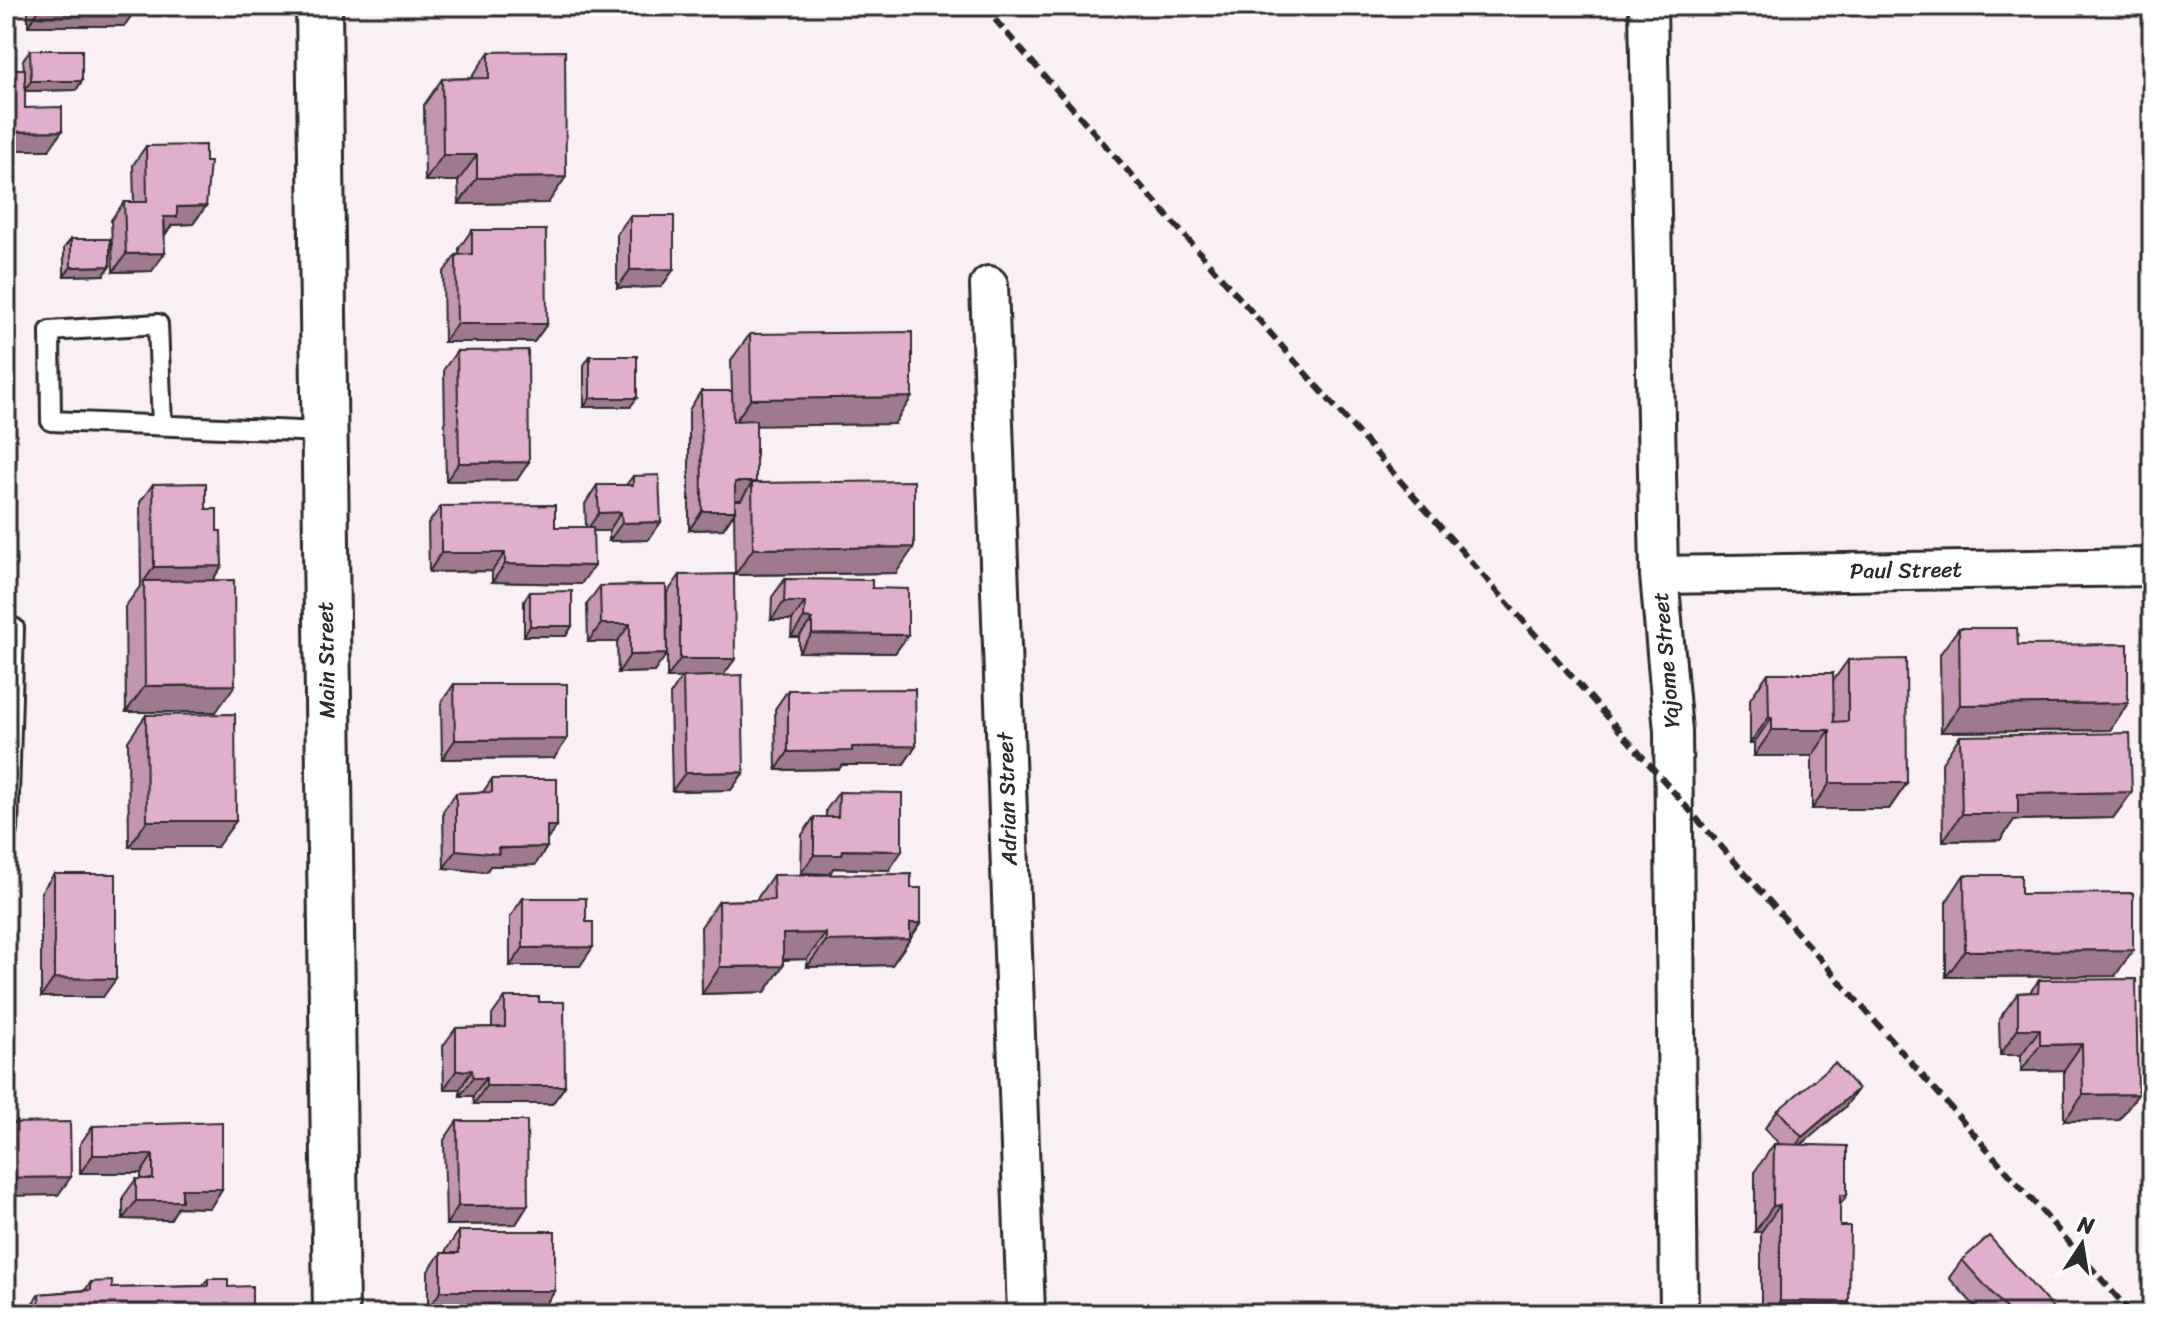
<svg xmlns="http://www.w3.org/2000/svg" width="2158" height="1320" font-family="Sriracha,sans-serif">
	<style>
		.lines { fill: none; stroke-linecap: round; stroke-linejoin: round }
		.service-casing { stroke: #2b2b2b; stroke-width: 24 }
		.minor-casing { stroke: #2b2b2b; stroke-width: 42 }
		.tertiary-casing { stroke: #2b2b2b; stroke-width: 50 }
		.service { stroke: #fff; stroke-width: 18 }
		.minor { stroke: #fff; stroke-width: 36 }
		.tertiary { stroke: #fff; stroke-width: 44 }
		.rail { stroke: #2b2b2b; stroke-width: 6; stroke-dasharray: 12 6; stroke-linecap: butt }
		.wall { fill: #c296b1; stroke: #2b2b2b; stroke-width: 2 }
		.shaded-wall { fill: #9e7a90; stroke: #2b2b2b; stroke-width: 2 }
		.building { fill: #e1afce; stroke: #2b2b2b; stroke-width: 2 }
		.labels { text-anchor: middle; dominant-baseline: central; stroke-width: 8; stroke-linejoin: round; paint-order: stroke }
		.street-label { font-size: 22px; fill: #2b2b2b; stroke: #fff }
	</style>
	<rect width="100%" height="100%" fill="#f9eff5"/>
	<filter id="ink" filterUnits="userSpaceOnUse"><feTurbulence type="fractalNoise" baseFrequency=".0125" numOctaves="2"/><feDisplacementMap in="SourceGraphic" scale="16" xChannelSelector="R" yChannelSelector="G"/><feConvolveMatrix kernelMatrix="1 2 1 2 8 2 1 2 1" color-interpolation-filters="sRGB"/></filter>
	<g filter="url(#ink)">
		<g class="lines">
			<defs>
				<path id="service" d="M 162,425 L 158,324 L 50,331 L 51,421 L 323,432
					M 6,628 L 14,628 L 8,829"/>
				<path id="minor" d="M 1648,6 L 1659,575 L 1673,731 L 1679,1314
					M 989,285 L 1026,1314
					M 1659,575 L 2152,567"/>
				<path id="tertiary" d="M 319,6 L 336,1314"/>
			</defs>
			<use href="#service" class="service-casing"/>
			<use href="#minor" class="minor-casing"/>
			<use href="#tertiary" class="tertiary-casing"/>
			<use href="#service" class="service"/>
			<use href="#minor" class="minor"/>
			<use href="#tertiary" class="tertiary"/>
			<path class="rail" d="M 983,6 L 2132,1314"/>
		</g>
		<path class="wall" d="M 28,6 L 138,6 L 124,26 L 28,26 Z
			M 30,50 L 82,81 L 76,90 L 25,91 L 25,108 L 49,150 L 6,150 L 24,69 L 23,60 Z
			M 489,52 L 548,203 L 459,204 L 458,181 L 425,181 L 424,105 L 442,79 L 471,78 Z
			M 146,146 L 206,206 L 193,224 L 172,225 L 164,235 L 152,271 L 113,272 L 111,220 L 124,202 L 134,202 L 133,165 Z
			M 630,216 L 674,269 L 661,287 L 617,288 L 617,234 Z
			M 472,230 L 547,324 L 534,342 L 444,342 L 443,273 L 456,255 L 459,254 L 459,248 Z
			M 71,239 L 110,266 L 104,275 L 64,276 L 64,248 Z
			M 750,334 L 894,424 L 756,425 L 756,483 L 896,573 L 735,575 L 734,513 L 723,529 L 689,530 L 689,410 L 701,391 L 732,391 L 731,360 Z
			M 457,351 L 517,480 L 446,481 L 444,369 Z
			M 590,356 L 630,407 L 584,407 L 584,365 Z
			M 633,476 L 661,522 L 648,540 L 609,541 L 609,531 L 593,531 L 581,584 L 492,582 L 492,571 L 429,572 L 428,524 L 441,506 L 555,527 L 586,527 L 585,504 L 597,485 L 626,485 Z
			M 153,484 L 206,509 L 217,531 L 222,566 L 212,580 L 216,712 L 126,712 L 125,607 L 141,585 L 140,502 Z
			M 680,575 L 735,659 L 723,675 L 744,772 L 731,790 L 672,791 L 670,695 L 682,677 L 667,678 L 667,593 Z
			M 785,579 L 872,588 L 908,635 L 895,653 L 799,652 L 799,637 L 791,637 L 792,620 L 771,620 L 772,597 Z
			M 666,585 L 654,672 L 618,673 L 617,642 L 588,642 L 587,604 L 600,586 Z
			M 530,592 L 572,626 L 566,636 L 524,636 L 524,601 Z
			M 1959,628 L 2018,645 L 2128,703 L 2110,730 L 1941,732 L 1940,654 Z
			M 1848,660 L 1907,783 L 1889,809 L 1812,809 L 1812,756 L 1754,756 L 1754,743 L 1750,743 L 1750,699 L 1768,673 L 1833,681 Z
			M 454,684 L 567,739 L 554,758 L 442,759 L 441,703 Z
			M 788,690 L 916,746 L 903,765 L 842,765 L 839,769 L 776,770 L 775,709 Z
			M 146,715 L 217,847 L 129,847 L 128,741 Z
			M 1960,736 L 2132,792 L 2113,818 L 2014,820 L 2000,840 L 1943,841 L 1942,763 Z
			M 492,779 L 557,826 L 547,840 L 547,847 L 535,865 L 490,866 L 486,872 L 444,868 L 443,811 L 456,793 L 483,792 Z
			M 839,792 L 889,870 L 833,868 L 830,874 L 801,873 L 802,835 L 814,817 L 826,817 L 826,810 Z
			M 54,874 L 103,997 L 41,997 L 41,892 Z
			M 773,875 L 911,888 L 921,923 L 892,965 L 807,967 L 807,959 L 783,960 L 765,992 L 702,994 L 701,927 L 719,901 L 756,900 Z
			M 1964,875 L 2021,894 L 2115,976 L 1946,977 L 1946,902 Z
			M 523,898 L 586,922 L 580,966 L 510,966 L 510,917 Z
			M 2039,980 L 2138,1094 L 2119,1120 L 2064,1121 L 2064,1070 L 2021,1071 L 2021,1055 L 2000,1055 L 1999,1019 L 2018,993 L 2030,992 Z
			M 505,997 L 539,1002 L 565,1086 L 552,1104 L 474,1104 L 473,1096 L 460,1096 L 460,1089 L 444,1089 L 443,1046 L 456,1028 L 492,1027 L 492,1015 Z
			M 1858,1089 L 1845,1107 L 1801,1145 L 1840,1205 L 1840,1314 L 1761,1314 L 1761,1232 L 1755,1232 L 1755,1171 L 1774,1144 L 1780,1145 L 1765,1128 L 1778,1110 Z
			M 457,1121 L 528,1205 L 516,1224 L 446,1225 L 444,1140 Z
			M 93,1126 L 222,1189 L 210,1208 L 178,1207 L 170,1220 L 123,1219 L 123,1197 L 136,1179 L 141,1179 L 141,1173 L 80,1173 L 80,1144 Z
			M 459,1231 L 555,1291 L 542,1309 L 428,1309 L 428,1271 L 441,1253 L 446,1253 L 446,1250 Z
			M 1962,1260 L 2058,1314 L 1982,1314 L 1949,1278 Z
			M 208,1279 L 228,1287 L 252,1314 L 25,1314 L 39,1294 L 85,1290 L 91,1282 L 112,1288 L 203,1286 Z"/>
		<path class="shaded-wall" d="M 42,6 L 138,6 L 124,26 L 28,26 Z
			M 31,81 L 82,81 L 76,90 L 24,91 Z
			M 62,131 L 49,150 L 6,150 L 6,132 Z
			M 443,155 L 477,155 L 458,181 L 425,181 Z
			M 566,177 L 548,203 L 459,204 L 477,178 Z
			M 206,206 L 193,224 L 172,225 L 165,235 L 164,217 L 177,207 Z
			M 165,253 L 152,271 L 113,272 L 126,254 Z
			M 110,266 L 104,275 L 64,276 L 71,267 Z
			M 674,269 L 661,287 L 617,288 L 630,270 Z
			M 457,324 L 547,324 L 534,342 L 444,342 Z
			M 912,397 L 894,424 L 732,426 L 751,399 Z
			M 590,398 L 637,398 L 630,407 L 584,407 Z
			M 529,462 L 517,480 L 446,481 L 459,463 Z
			M 735,482 L 756,482 L 752,483 L 741,500 L 722,500 Z
			M 702,511 L 735,511 L 723,529 L 689,530 Z
			M 621,512 L 609,531 L 586,531 L 599,513 Z
			M 661,522 L 648,540 L 609,541 L 622,523 Z
			M 914,547 L 896,573 L 735,575 L 753,549 Z
			M 441,553 L 505,553 L 492,571 L 429,572 Z
			M 505,564 L 594,566 L 581,584 L 492,582 Z
			M 222,566 L 209,585 L 144,581 L 154,567 Z
			M 784,602 L 805,602 L 792,620 L 771,620 Z
			M 804,618 L 812,619 L 799,637 L 791,637 Z
			M 601,624 L 630,624 L 617,642 L 588,642 Z
			M 530,626 L 572,626 L 566,636 L 524,636 Z
			M 812,634 L 908,635 L 895,653 L 799,652 Z
			M 667,654 L 654,672 L 618,673 L 630,655 Z
			M 680,659 L 735,659 L 722,677 L 667,678 Z
			M 235,685 L 216,712 L 126,712 L 145,686 Z
			M 2128,703 L 2110,730 L 1941,732 L 1960,705 Z
			M 1769,717 L 1772,717 L 1754,743 L 1750,743 Z
			M 1772,730 L 1830,730 L 1812,756 L 1754,756 Z
			M 567,739 L 554,758 L 442,759 L 455,740 Z
			M 916,746 L 903,765 L 842,765 L 839,769 L 776,770 L 788,752 L 852,747 Z
			M 744,772 L 731,790 L 672,791 L 685,773 Z
			M 1830,783 L 1907,783 L 1889,809 L 1812,809 Z
			M 2132,792 L 2113,818 L 2014,820 L 2000,840 L 1943,841 L 1962,814 L 2018,794 Z
			M 147,821 L 236,821 L 217,847 L 129,847 Z
			M 547,826 L 557,826 L 544,844 Z
			M 547,847 L 535,865 L 490,866 L 486,872 L 444,868 L 456,850 Z
			M 843,850 L 902,851 L 889,870 L 833,868 L 830,874 L 801,873 L 814,855 Z
			M 910,923 L 921,923 L 892,965 L 807,967 L 826,941 Z
			M 826,933 L 807,959 L 764,960 L 783,934 Z
			M 593,947 L 580,966 L 510,966 L 523,948 Z
			M 2133,950 L 2115,976 L 1946,977 L 1965,951 Z
			M 783,966 L 765,992 L 702,994 L 720,967 Z
			M 54,978 L 116,979 L 103,997 L 41,997 Z
			M 2018,1029 L 2040,1029 L 2021,1055 L 2000,1055 Z
			M 2082,1044 L 2064,1070 L 2021,1071 L 2040,1045 Z
			M 472,1070 L 460,1089 L 444,1089 L 456,1071 Z
			M 473,1078 L 486,1078 L 473,1096 L 460,1096 Z
			M 486,1086 L 565,1086 L 552,1104 L 474,1104 Z
			M 1858,1089 L 1845,1107 L 1789,1155 L 1802,1137 Z
			M 2138,1094 L 2119,1120 L 2064,1121 L 2083,1095 Z
			M 93,1155 L 153,1155 L 141,1173 L 80,1173 Z
			M 71,1177 L 58,1195 L 6,1196 L 6,1178 Z
			M 182,1189 L 222,1189 L 210,1208 L 178,1207 L 170,1220 L 123,1219 L 136,1201 Z
			M 1840,1195 L 1847,1195 L 1829,1221 Z
			M 528,1205 L 516,1224 L 446,1225 L 458,1206 Z
			M 1780,1205 L 1761,1232 L 1755,1232 L 1773,1206 Z
			M 441,1291 L 555,1291 L 542,1309 L 428,1309 Z
			M 1780,1301 L 1849,1302 L 1840,1314 L 1771,1314 Z"/>
		<path class="building" d="M 30,50 L 82,50 L 82,81 L 31,81 Z
			M 565,51 L 566,177 L 477,178 L 477,155 L 443,155 L 442,79 L 489,78 L 489,52 Z
			M 6,69 L 25,69 L 25,108 L 62,107 L 62,131 L 6,132 Z
			M 205,145 L 205,162 L 210,162 L 206,206 L 177,207 L 177,217 L 164,217 L 165,253 L 126,254 L 124,202 L 147,202 L 146,146 Z
			M 630,216 L 674,216 L 674,269 L 630,270 Z
			M 472,230 L 546,230 L 547,324 L 457,324 L 456,255 L 472,254 Z
			M 71,239 L 110,239 L 110,266 L 71,267 Z
			M 912,332 L 912,397 L 751,399 L 750,334 Z
			M 528,350 L 529,462 L 459,463 L 457,351 Z
			M 590,356 L 637,356 L 637,398 L 590,398 Z
			M 701,391 L 732,391 L 733,421 L 756,420 L 756,482 L 735,482 L 735,511 L 702,511 Z
			M 659,475 L 661,522 L 622,523 L 621,512 L 599,513 L 597,485 L 633,485 L 633,476 Z
			M 914,481 L 914,547 L 753,549 L 752,483 Z
			M 206,483 L 206,509 L 217,509 L 217,531 L 221,531 L 222,566 L 154,567 L 153,484 Z
			M 555,505 L 555,527 L 593,527 L 594,566 L 505,564 L 505,553 L 441,553 L 441,506 Z
			M 734,574 L 735,659 L 680,659 L 680,575 Z
			M 785,579 L 872,580 L 872,588 L 908,589 L 908,635 L 812,634 L 812,619 L 804,618 L 805,602 L 784,602 Z
			M 234,580 L 235,685 L 145,686 L 144,581 Z
			M 666,585 L 667,654 L 630,655 L 630,624 L 601,624 L 600,586 Z
			M 572,591 L 572,626 L 530,626 L 530,592 Z
			M 1959,628 L 2017,628 L 2018,645 L 2128,644 L 2128,703 L 1960,705 Z
			M 1906,659 L 1907,783 L 1830,783 L 1830,730 L 1772,730 L 1772,717 L 1769,717 L 1768,673 L 1833,673 L 1834,722 L 1848,721 L 1848,660 Z
			M 742,675 L 744,772 L 685,773 L 683,677 Z
			M 454,684 L 567,684 L 567,739 L 455,740 Z
			M 915,689 L 916,746 L 852,747 L 852,751 L 788,752 L 788,690 Z
			M 235,714 L 236,821 L 147,821 L 146,715 Z
			M 2130,733 L 2132,792 L 2018,794 L 2018,814 L 1962,814 L 1960,736 Z
			M 492,779 L 557,779 L 557,826 L 547,826 L 547,847 L 498,848 L 499,854 L 456,850 L 456,793 L 492,792 Z
			M 839,792 L 902,793 L 902,851 L 843,850 L 842,855 L 814,855 L 814,817 L 838,817 Z
			M 54,874 L 116,874 L 116,979 L 54,978 Z
			M 911,874 L 911,888 L 921,888 L 921,923 L 910,923 L 910,939 L 826,941 L 826,933 L 783,934 L 783,966 L 720,967 L 719,901 L 774,900 L 773,875 Z
			M 1964,875 L 2021,875 L 2021,894 L 2133,893 L 2133,950 L 1965,951 Z
			M 523,898 L 586,898 L 586,922 L 593,922 L 593,947 L 523,948 Z
			M 2136,979 L 2138,1094 L 2083,1095 L 2082,1044 L 2040,1045 L 2040,1029 L 2018,1029 L 2018,993 L 2038,992 L 2039,980 Z
			M 505,997 L 539,997 L 539,1002 L 564,1002 L 565,1086 L 486,1086 L 486,1078 L 473,1078 L 472,1070 L 456,1071 L 456,1028 L 505,1027 Z
			M 1835,1063 L 1858,1089 L 1802,1137 L 1778,1110 Z
			M 457,1121 L 527,1121 L 528,1205 L 458,1206 Z
			M 70,1122 L 71,1177 L 6,1178 L 6,1123 Z
			M 222,1122 L 222,1189 L 182,1189 L 182,1201 L 136,1201 L 136,1179 L 153,1179 L 153,1155 L 93,1155 L 93,1126 Z
			M 1774,1144 L 1847,1146 L 1847,1195 L 1840,1195 L 1840,1226 L 1850,1226 L 1849,1302 L 1780,1301 L 1780,1205 L 1773,1206 Z
			M 459,1231 L 555,1231 L 555,1291 L 441,1291 L 441,1253 L 459,1253 Z
			M 1989,1236 L 2058,1314 L 2011,1314 L 1962,1260 Z
			M 208,1279 L 228,1279 L 228,1287 L 252,1286 L 252,1314 L 40,1314 L 39,1294 L 91,1290 L 91,1282 L 112,1281 L 112,1288 L 208,1286 Z"/>
	</g>
	<g class="labels">
		<g class="street-label">
			<text transform="translate(1906 570) rotate(-1)">Paul Street</text>
			<text transform="translate(326 660) rotate(-91)">Main Street</text>
			<text transform="translate(1666 660) rotate(-95)">Yajome Street</text>
			<text transform="translate(1007 799) rotate(-92)">Adrian Street</text>
		</g>
	</g>
	<rect width="2158" height="1320" fill="none" stroke="#fff" stroke-width="32"/>
	<rect x="16" y="16" width="2126" height="1288" fill="none" stroke="#2b2b2b" stroke-width="3" filter="url(#ink)"/>
	<g transform="translate(2082 1244) rotate(12)" stroke="#ffffff" stroke-width="6" paint-order="stroke">
	<path d="M0-6L14 30L0 20L-14 30Z" fill="#2b2b2b"/>
	<text y="-12" font-size="22" font-weight="bold" text-anchor="middle" fill="#2b2b2b">N</text>
	</g>
</svg>
